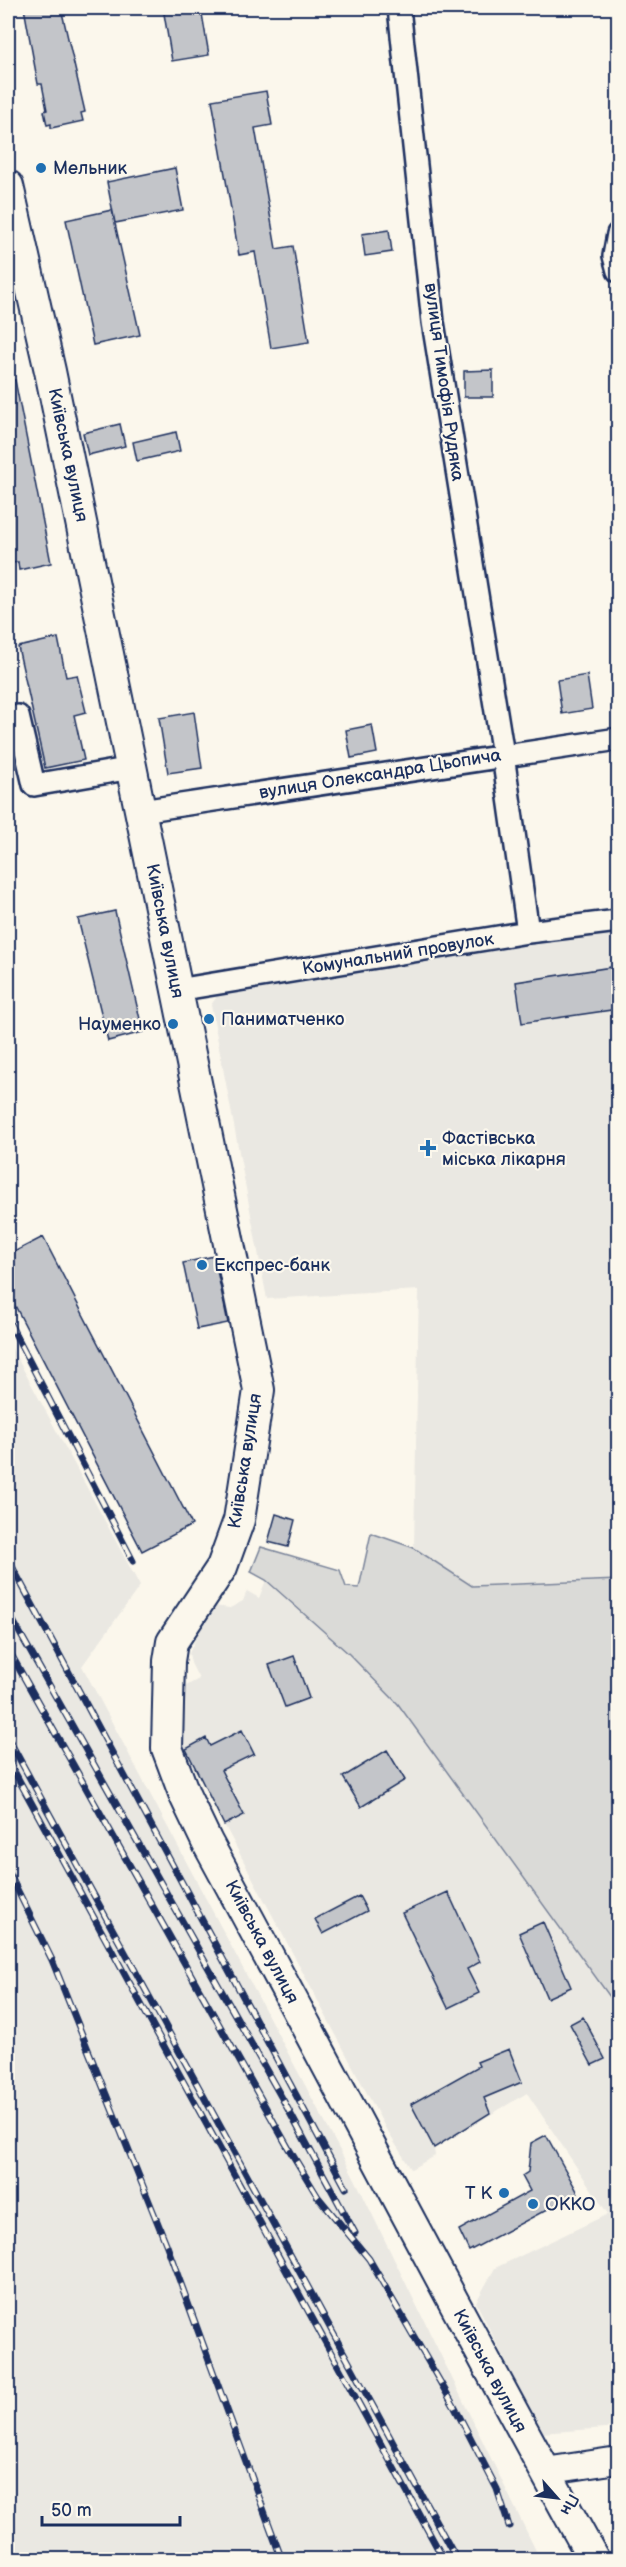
<svg xmlns="http://www.w3.org/2000/svg" width="626" height="2567" font-family="'Balsamiq Sans',sans-serif">
	<style>
		.built { fill: #eae8e2 }
		.green { fill: #dadad7; stroke: #7a849a; stroke-width: 1.5 }
		.building { fill: #c3c5c9; stroke: #1b2f5e; stroke-width: 1.5 }
		.lines { fill: none; stroke-linecap: round; stroke-linejoin: round }
		.minor-casing { stroke: #1b2f5e; stroke-width: 26 }
		.tertiary-casing { stroke: #1b2f5e; stroke-width: 30 }
		.secondary-casing { stroke: #1b2f5e; stroke-width: 34 }
		.minor { stroke: #fbf7ec; stroke-width: 21 }
		.tertiary { stroke: #fbf7ec; stroke-width: 26 }
		.secondary { stroke: #fbf7ec; stroke-width: 30 }
		.rail-casing { stroke: #1b2f5e; stroke-width: 7 }
		.rail { stroke: #fbf7ec; stroke-width: 4.5; stroke-dasharray: 14; stroke-linecap: butt }
		.poi-dot { fill: #1f6fb2; stroke: #fbf7ec; stroke-width: 2 }
		.labels { text-anchor: middle; dominant-baseline: central; stroke-width: 4.5; stroke-linejoin: round; paint-order: stroke }
		.poi-label { font-size: 18px; fill: #1b2f5e; stroke: #fbf7ec; text-anchor: start }
		.street-label { font-size: 18px; fill: #1b2f5e; stroke: #fbf7ec }
	</style>
	<rect width="100%" height="100%" fill="#fbf7ec"/>
	<filter id="ink" filterUnits="userSpaceOnUse"><feTurbulence type="fractalNoise" baseFrequency=".0167" numOctaves="2"/><feDisplacementMap in="SourceGraphic" scale="12" xChannelSelector="R" yChannelSelector="G"/><feConvolveMatrix kernelMatrix="1 2 1 2 8 2 1 2 1" color-interpolation-filters="sRGB"/></filter>
	<g filter="url(#ink)">
		<path class="built" d="M 618,929 L 618,1580 L 471,1586 L 414,1548 L 419,1290 L 267,1299 L 211,1005 L 222,989 Z
			M 8,1341 L 140,1586 L 82,1666 L 355,2179 L 540,2559 L 41,2560 L 36,2556 L 8,2553 Z
			M 266,1580 L 349,1654 L 398,1704 L 618,2008 L 618,2427 L 541,2433 L 476,2302 L 495,2268 L 608,2214 L 527,2093 L 434,2148 L 435,2156 L 411,2169 L 386,2129 L 184,1749 L 182,1688 L 199,1679 L 191,1663 L 189,1653 L 207,1614 L 214,1606 L 230,1608 L 243,1601 L 247,1591 L 259,1598 Z"/>
		<path class="green" d="M 371,1533 L 414,1548 L 472,1586 L 618,1580 L 618,2008 L 398,1704 L 349,1654 L 266,1580 L 251,1572 L 261,1547 L 340,1570 L 346,1587 L 359,1588 Z"/>
		<path class="building" d="M 24,8 L 61,8 L 85,112 L 81,113 L 83,121 L 51,128 L 51,124 L 47,125 L 44,111 L 47,110 L 42,84 L 38,84 Z
			M 163,8 L 201,8 L 209,55 L 172,61 Z
			M 266,91 L 272,125 L 255,128 L 276,249 L 293,246 L 309,342 L 271,348 L 255,252 L 239,255 L 212,100 Z
			M 175,168 L 183,210 L 115,223 L 107,182 Z
			M 112,210 L 140,335 L 93,345 L 66,220 Z
			M 389,230 L 392,252 L 365,256 L 362,234 Z
			M 493,370 L 493,397 L 464,397 L 464,371 Z
			M 8,380 L 15,380 L 51,563 L 19,570 L 18,562 L 8,564 Z
			M 120,424 L 125,446 L 88,455 L 83,433 Z
			M 176,432 L 180,451 L 137,461 L 133,442 Z
			M 58,638 L 66,677 L 77,675 L 86,712 L 74,715 L 84,760 L 45,768 L 18,647 Z
			M 587,675 L 592,709 L 562,714 L 557,680 Z
			M 194,712 L 202,768 L 168,773 L 159,718 Z
			M 372,725 L 377,753 L 351,758 L 346,730 Z
			M 115,911 L 143,1032 L 108,1041 L 78,919 Z
			M 618,966 L 618,1009 L 522,1023 L 516,982 Z
			M 43,1237 L 192,1525 L 142,1551 L 8,1292 L 8,1255 Z
			M 214,1256 L 228,1323 L 197,1329 L 183,1263 Z
			M 276,1514 L 295,1520 L 288,1547 L 268,1542 Z
			M 294,1656 L 309,1698 L 285,1707 L 269,1665 Z
			M 242,1730 L 254,1754 L 221,1770 L 244,1815 L 224,1825 L 186,1749 L 206,1738 L 210,1746 Z
			M 387,1750 L 405,1780 L 361,1807 L 343,1777 Z
			M 448,1892 L 480,1962 L 467,1969 L 479,1993 L 448,2008 L 402,1913 Z
			M 359,1896 L 367,1911 L 323,1934 L 315,1919 Z
			M 543,1922 L 571,1987 L 547,1998 L 519,1933 Z
			M 583,2017 L 605,2059 L 592,2065 L 570,2024 Z
			M 509,2049 L 522,2082 L 484,2098 L 490,2113 L 434,2148 L 411,2104 L 479,2066 L 477,2062 Z
			M 546,2135 L 578,2193 L 469,2251 L 459,2230 L 530,2191 L 522,2176 L 528,2172 L 531,2143 Z"/>
		<g class="lines">
			<defs>
				<path id="minor" d="M 399,8 L 433,322 L 503,755 L 528,932
					M 618,234 L 614,256 L 618,271
					M 18,716 L 34,785 L 132,768
					M 141,811 L 618,739
					M 177,990 L 528,932 L 618,921"/>
				<path id="tertiary" d="M 545,2471 L 618,2460"/>
				<path id="secondary" d="M 8,186 L 50,371 L 259,1390 L 239,1520 L 222,1567 L 172,1642 L 169,1661 L 167,1748 L 185,1796 L 207,1842 C 337,2081 462,2322 594,2560"/>
			</defs>
			<use href="#minor" class="minor-casing"/>
			<use href="#tertiary" class="tertiary-casing"/>
			<use href="#secondary" class="secondary-casing"/>
			<use href="#minor" class="minor"/>
			<use href="#tertiary" class="tertiary"/>
			<use href="#secondary" class="secondary"/>
			<defs>
				<path id="rail" d="M 8,1320 L 133,1561
					M 8,1559 L 346,2188
					M 8,1612 L 283,2100 L 355,2233
					M 8,1649 L 289,2149 L 318,2197 L 369,2259 L 454,2406 L 497,2489 L 509,2526
					M 8,1738 L 457,2560
					M 8,1760 L 444,2560
					M 8,1871 L 52,1960 L 167,2246 L 282,2560"/>
			</defs>
			<use href="#rail" class="rail-casing"/>
			<use href="#rail" class="rail"/>
		</g>
	</g>
	<g class="poi-dot">
		<circle cx="41" cy="168" r="6"/>
		<circle cx="209" cy="1019" r="6"/>
		<circle cx="173" cy="1024" r="6"/>
		<path d="M425 1139h6v6h6v6h-6v6h-6v-6h-6v-6h6z"/>
		<circle cx="202" cy="1265" r="6"/>
		<circle cx="504" cy="2193" r="6"/>
		<circle cx="533" cy="2204" r="6"/>
	</g>
	<g class="labels">
		<g class="poi-label">
			<text x="53" y="168">Мельник</text>
			<text x="221" y="1019">Паниматченко</text>
			<text x="161" y="1024" text-anchor="end">Науменко</text>
			<text x="442" y="1138">Фастівська<tspan x="442" dy="21">міська лікарня</tspan></text>
			<text x="214" y="1265">Експрес-банк</text>
			<text x="492" y="2193" text-anchor="end">Т К</text>
			<text x="545" y="2204">OKKO</text>
		</g>
		<g class="street-label">
			<text transform="translate(444 382) rotate(82)">вулиця Тимофія Рудяка</text>
			<text transform="translate(68 455) rotate(78)">Київська вулиця</text>
			<text transform="translate(380 774) rotate(-9)">вулиця Олександра Цьопича</text>
			<text transform="translate(165 931) rotate(79)">Київська вулиця</text>
			<text transform="translate(398 954) rotate(-9)">Комунальний провулок</text>
			<text transform="translate(245 1461) rotate(-81)">Київська вулиця</text>
			<text transform="translate(262 1942) rotate(62)">Київська вулиця</text>
			<text transform="translate(490 2371) rotate(62)">Київська вулиця</text>
		</g>
	</g>
	<rect width="626" height="2567" fill="none" stroke="#fbf7ec" stroke-width="30"/>
	<rect x="15" y="15" width="596" height="2537" fill="none" stroke="#1b2f5e" stroke-width="2" filter="url(#ink)"/>
	<g transform="translate(557 2498) rotate(118)" stroke="#fbf7ec" stroke-width="4.5" paint-order="stroke">
	<path d="M0-4.5L10 22L0 15L-10 22Z" fill="#1b2f5e"/>
	<text y="-9" font-size="16" font-weight="bold" text-anchor="middle" fill="#1b2f5e">Пн</text>
	</g>
	<path d="M42 2516v9h138v-9" fill="none" stroke="#1b2f5e" stroke-width="3"/>
	<text x="51" y="2516" font-size="18" fill="#1b2f5e" stroke="#fbf7ec" stroke-width="4.5" paint-order="stroke">50 m</text>
</svg>
